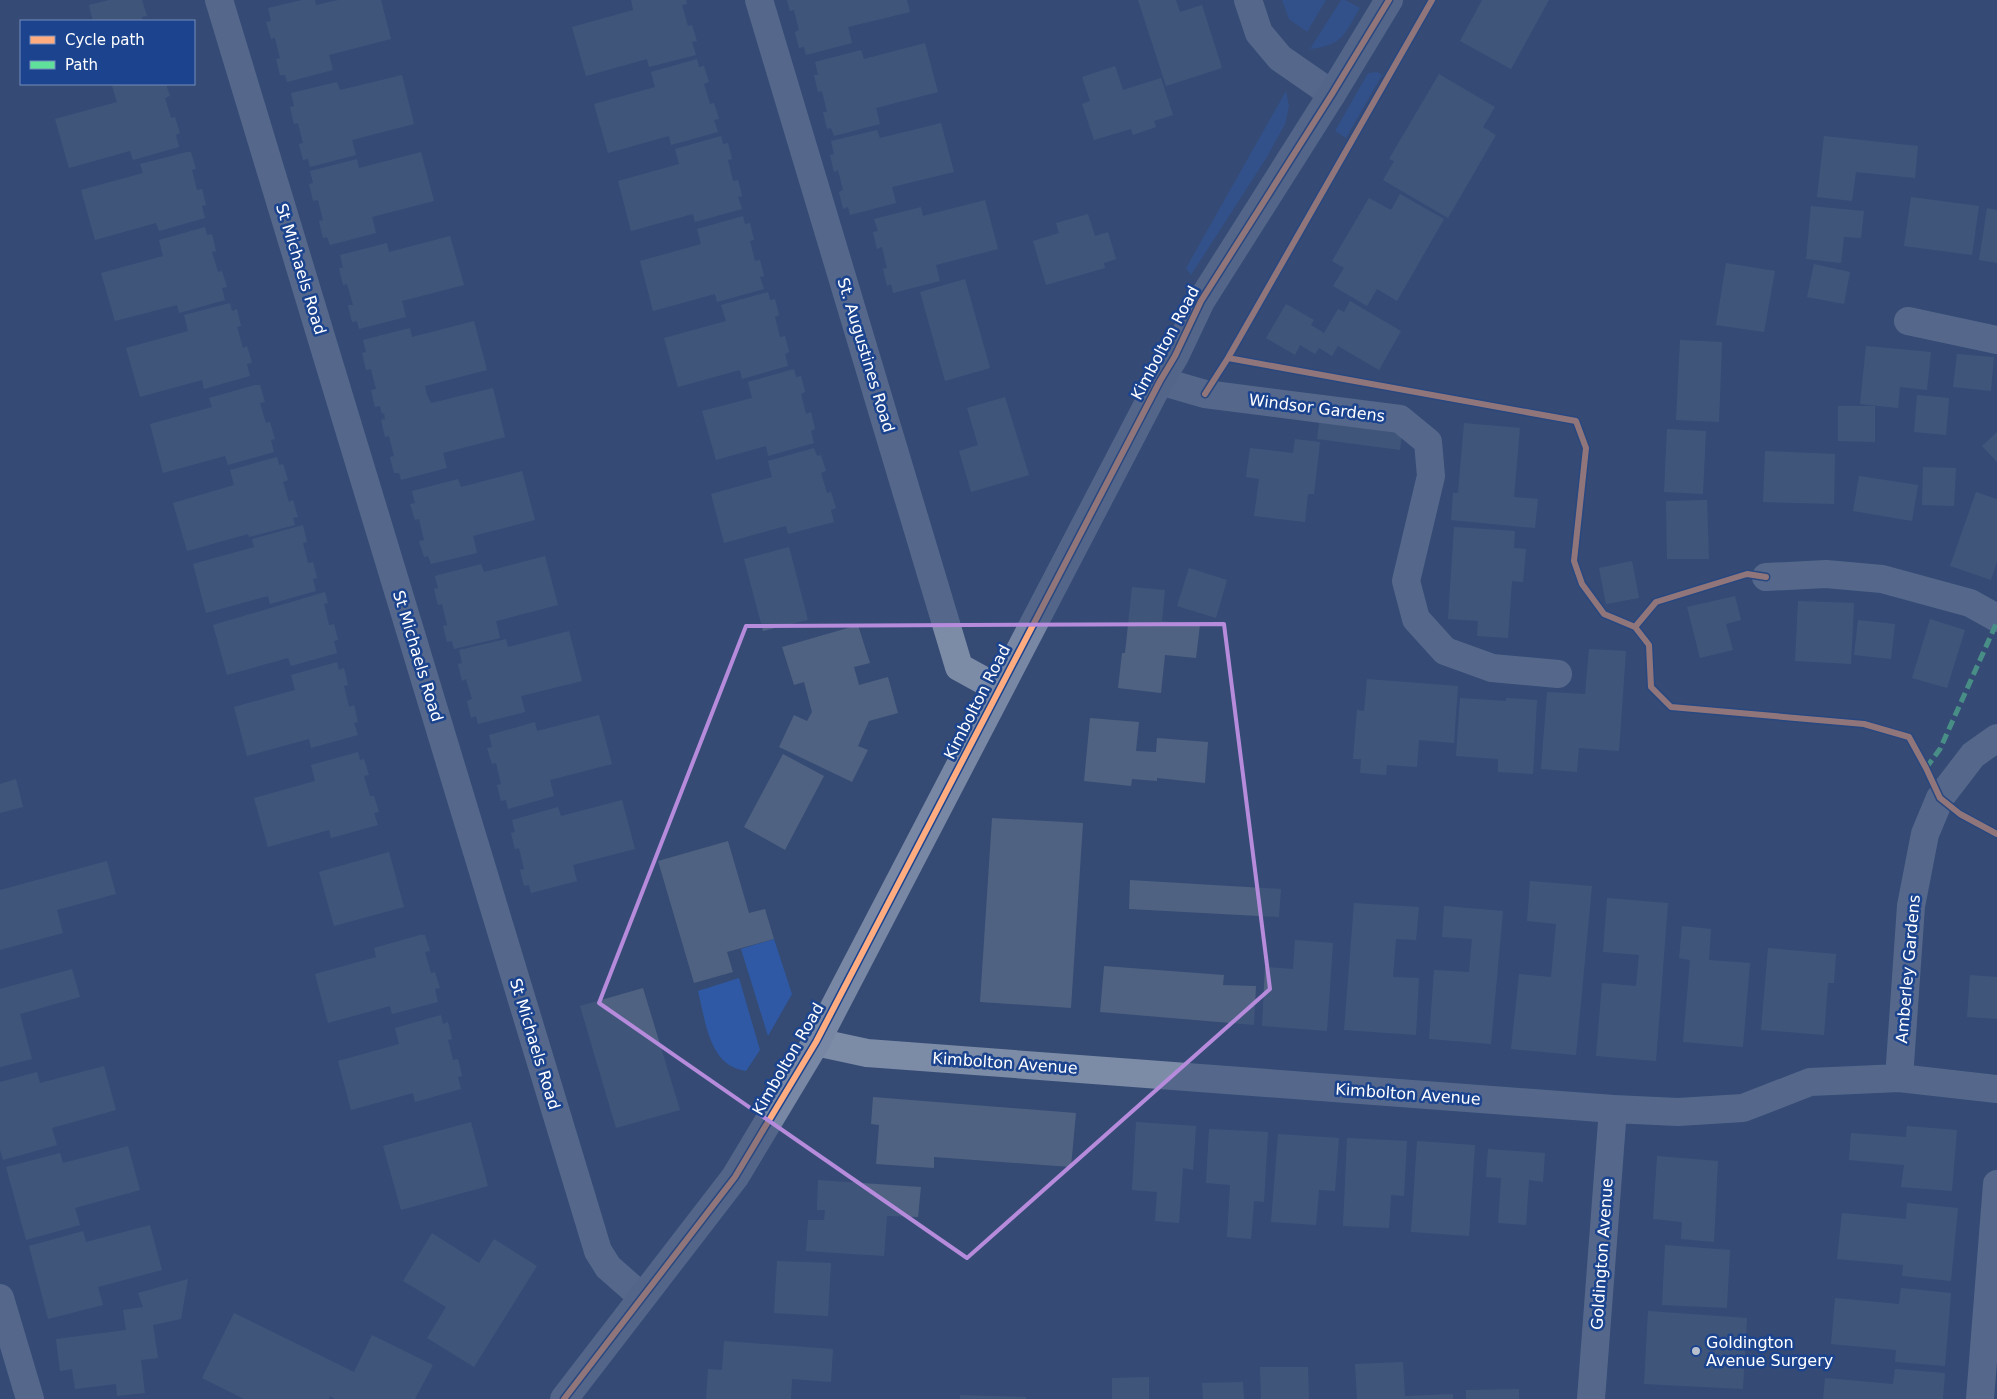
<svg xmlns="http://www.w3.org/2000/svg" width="1997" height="1399" font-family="'DejaVu Sans',sans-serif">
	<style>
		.green { fill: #2f59a4 }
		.building { fill: #4f6282 }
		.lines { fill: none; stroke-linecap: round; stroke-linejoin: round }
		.minor { stroke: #7c8ca7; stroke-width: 28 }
		.secondary { stroke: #7887a4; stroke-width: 28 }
		.quiet { stroke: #60e19b; stroke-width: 5; stroke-dasharray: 10 5; stroke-linecap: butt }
		.cycleway-casing { stroke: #1b438e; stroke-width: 9 }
		.cycleway { stroke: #ffac80; stroke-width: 6 }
		.marked { fill: none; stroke: #b68bdc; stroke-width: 4; stroke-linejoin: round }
		.poi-dot { fill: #b8c0ce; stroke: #1b438e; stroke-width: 2 }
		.labels { text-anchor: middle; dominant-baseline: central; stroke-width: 5; stroke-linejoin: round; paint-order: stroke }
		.street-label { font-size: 16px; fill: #fff; stroke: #1b438e }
		.poi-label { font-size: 16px; fill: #fff; stroke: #1b438e; text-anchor: start }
	</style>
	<rect width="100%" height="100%" fill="#354b74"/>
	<path class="green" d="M 1282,0 L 1326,0 L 1307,32 L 1289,19 Z
		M 1341,0 L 1345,0 L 1360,8 C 1344,35 1343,45 1310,49 Z
		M 1377,72 L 1382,75 L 1346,138 L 1335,131 L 1368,73 Z
		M 1286,91 L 1289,106 L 1285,124 L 1267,157 L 1191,275 L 1186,268 Z
		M 774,939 L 792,994 L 768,1036 L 741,949 Z
		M 739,978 L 760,1050 L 746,1071 C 742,1070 736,1069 731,1066 C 708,1053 704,1015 698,991 Z"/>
	<path class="building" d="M 109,0 L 142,0 L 147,16 L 142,17 L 143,21 L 93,21 L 89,5 Z
		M 302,0 L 315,0 L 316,5 L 338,0 L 381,0 L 391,39 L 329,55 L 333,70 L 287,82 L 285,75 L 280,75 L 276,59 L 280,58 L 275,38 L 271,39 L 266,22 L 271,21 L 268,8 Z
		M 631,0 L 686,0 L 687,4 L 682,5 L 688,26 L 692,25 L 697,41 L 692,42 L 696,55 L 649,67 L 647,59 L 586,76 L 572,27 L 633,10 Z
		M 787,0 L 907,0 L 910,12 L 848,27 L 852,43 L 806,55 L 804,47 L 799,48 L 795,32 L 799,30 L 794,10 L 790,11 Z
		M 1138,0 L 1176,0 L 1180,12 L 1202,5 L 1222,68 L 1166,86 Z
		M 1482,0 L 1549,0 L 1511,69 L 1460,41 Z
		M 925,43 L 938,92 L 876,108 L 880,124 L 834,136 L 831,128 L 827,129 L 823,112 L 827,112 L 822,91 L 818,92 L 814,75 L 818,75 L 815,62 L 861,50 L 864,59 Z
		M 697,59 L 699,67 L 704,66 L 709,82 L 704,84 L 710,104 L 714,103 L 719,119 L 714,120 L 718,132 L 671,145 L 669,136 L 608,153 L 594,104 L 655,87 L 651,72 Z
		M 1115,66 L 1123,90 L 1161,78 L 1173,115 L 1154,121 L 1156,127 L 1133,135 L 1131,129 L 1094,140 L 1082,104 L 1090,101 L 1082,77 Z
		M 1439,74 L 1495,107 L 1483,127 L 1496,135 L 1448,218 L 1383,180 L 1394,161 L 1389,159 Z
		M 402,75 L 414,124 L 352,140 L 356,155 L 310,167 L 308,159 L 303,160 L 299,144 L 303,143 L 298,123 L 294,124 L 290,107 L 294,106 L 291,93 L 337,82 L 340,90 Z
		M 121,84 L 166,84 L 170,96 L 165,98 L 171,118 L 175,117 L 180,133 L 176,135 L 179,147 L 133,160 L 130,151 L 69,168 L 55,119 L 117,102 L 112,86 Z
		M 941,123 L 954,172 L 892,187 L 896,203 L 850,215 L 848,207 L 843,209 L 839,192 L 843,190 L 838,170 L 834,172 L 830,155 L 834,154 L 831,141 L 877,130 L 880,138 Z
		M 721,136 L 723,144 L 728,143 L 732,159 L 728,160 L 733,181 L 738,180 L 742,196 L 738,197 L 742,209 L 695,222 L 693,214 L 631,231 L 618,181 L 679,164 L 675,149 Z
		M 1824,136 L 1918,146 L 1915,178 L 1856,172 L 1852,201 L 1817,197 Z
		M 187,152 L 191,152 L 196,169 L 192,170 L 197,190 L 202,189 L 206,205 L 202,206 L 205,218 L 159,231 L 156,223 L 95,240 L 81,190 L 143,173 L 140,164 Z
		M 421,152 L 434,201 L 372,217 L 376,233 L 330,245 L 327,237 L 323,238 L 319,221 L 323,220 L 318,200 L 313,201 L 309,184 L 313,183 L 310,171 L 357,159 L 359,168 Z
		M 1400,194 L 1444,219 L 1397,301 L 1377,289 L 1367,306 L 1333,286 L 1344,268 L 1332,261 L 1369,198 L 1391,210 Z
		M 1911,197 L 1979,206 L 1972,255 L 1904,246 Z
		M 985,200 L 998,249 L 936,265 L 940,281 L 893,293 L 891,284 L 887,286 L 883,269 L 887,268 L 882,247 L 877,249 L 873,232 L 878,231 L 874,219 L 921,207 L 923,216 Z
		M 1811,206 L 1864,211 L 1861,238 L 1844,237 L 1841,263 L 1806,259 Z
		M 1987,208 L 1997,210 L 1997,263 L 1979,260 Z
		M 1088,214 L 1095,236 L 1108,232 L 1116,259 L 1104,263 L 1105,268 L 1046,285 L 1033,241 L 1059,233 L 1056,223 Z
		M 743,216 L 745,224 L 750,223 L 754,240 L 750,241 L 755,261 L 760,260 L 764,276 L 760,277 L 764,289 L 717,302 L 715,294 L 653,311 L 640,261 L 701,244 L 697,229 Z
		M 205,227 L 207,235 L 212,234 L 216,251 L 212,252 L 218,272 L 222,271 L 227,287 L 222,288 L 225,300 L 179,313 L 177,305 L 115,321 L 101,273 L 163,256 L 159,240 Z
		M 450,236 L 464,285 L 402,301 L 406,317 L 359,329 L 357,321 L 352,322 L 348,305 L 353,305 L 347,284 L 343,285 L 339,268 L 343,268 L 340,255 L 387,243 L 389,252 Z
		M 1726,263 L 1775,271 L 1764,332 L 1716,325 Z
		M 1814,264 L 1850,272 L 1844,304 L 1807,297 Z
		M 965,279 L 990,368 L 945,381 L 920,292 Z
		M 768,292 L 770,300 L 775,299 L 779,315 L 775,317 L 780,337 L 785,336 L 789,352 L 785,354 L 788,366 L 742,379 L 740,370 L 678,387 L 664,338 L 726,321 L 721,305 Z
		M 1350,301 L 1401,331 L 1379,370 L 1338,346 L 1332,356 L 1319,348 L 1315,354 L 1300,345 L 1295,355 L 1266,338 L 1286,304 L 1314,320 L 1311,325 L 1324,333 L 1338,309 L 1344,312 Z
		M 230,303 L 232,311 L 237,309 L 241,326 L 237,327 L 243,348 L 247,346 L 252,363 L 247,364 L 250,376 L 204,389 L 202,380 L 140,397 L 126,348 L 188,331 L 184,315 Z
		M 474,321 L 487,370 L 425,386 L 427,395 L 431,403 L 493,388 L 505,437 L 443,453 L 447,468 L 401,480 L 399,473 L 394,473 L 390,457 L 394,456 L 389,436 L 385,437 L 381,420 L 385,419 L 384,413 L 382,414 L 380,406 L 375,407 L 371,390 L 376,389 L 371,369 L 366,370 L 362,353 L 366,352 L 363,340 L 410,328 L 412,337 Z
		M 1680,340 L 1722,342 L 1719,422 L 1676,420 Z
		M 1866,346 L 1931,352 L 1927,390 L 1900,387 L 1898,408 L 1860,404 Z
		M 1957,354 L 1994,357 L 1991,391 L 1953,387 Z
		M 794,369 L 796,377 L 801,376 L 805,392 L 801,394 L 806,414 L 811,412 L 815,429 L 811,431 L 814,443 L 768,456 L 766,446 L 716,460 L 702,411 L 752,398 L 748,382 Z
		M 255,385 L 260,385 L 265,402 L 260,403 L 266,423 L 270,422 L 275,439 L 271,440 L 274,452 L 228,465 L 225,456 L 163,473 L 150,424 L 212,407 L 209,398 Z
		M 1917,395 L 1949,398 L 1946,435 L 1914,432 Z
		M 1005,397 L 1029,475 L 971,492 L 959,451 L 978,445 L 967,408 Z
		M 1838,406 L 1875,406 L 1875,442 L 1838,441 Z
		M 1320,417 L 1403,428 L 1400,450 L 1317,439 Z
		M 1464,423 L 1520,428 L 1514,497 L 1538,499 L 1535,528 L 1451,520 L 1453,493 L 1458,493 Z
		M 1667,429 L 1706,431 L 1703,494 L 1664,492 Z
		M 1997,432 L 1997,462 L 1982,446 Z
		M 1295,439 L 1320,442 L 1314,494 L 1308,494 L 1305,522 L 1254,516 L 1259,479 L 1246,477 L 1250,448 L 1293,453 Z
		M 814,448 L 817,456 L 821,455 L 826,471 L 821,473 L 827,493 L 831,492 L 836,508 L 831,510 L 834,522 L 788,534 L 786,526 L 724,543 L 711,494 L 772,477 L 768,461 Z
		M 1765,451 L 1835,454 L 1834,504 L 1763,502 Z
		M 277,457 L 279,465 L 283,464 L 288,480 L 283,482 L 289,502 L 293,500 L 298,517 L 293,518 L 295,525 L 249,537 L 248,534 L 187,551 L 173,503 L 234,485 L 230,470 Z
		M 1923,467 L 1956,468 L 1954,506 L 1922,505 Z
		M 522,471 L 535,520 L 473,536 L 477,553 L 431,564 L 428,556 L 424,557 L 419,541 L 424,540 L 419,519 L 415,520 L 410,504 L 415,503 L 412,491 L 458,479 L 461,487 Z
		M 1859,476 L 1918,485 L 1912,521 L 1853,511 Z
		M 1976,492 L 1997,499 L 1997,562 L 1991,580 L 1950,566 Z
		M 1707,500 L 1709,559 L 1667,559 L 1666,501 Z
		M 303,525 L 307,542 L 303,543 L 308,563 L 313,562 L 317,578 L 313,579 L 316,591 L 270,604 L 268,596 L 206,613 L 193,564 L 254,547 L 252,539 Z
		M 1454,527 L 1515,531 L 1514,548 L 1526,549 L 1523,582 L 1512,581 L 1508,638 L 1477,636 L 1478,621 L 1448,619 Z
		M 789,547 L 808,620 L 763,631 L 744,559 Z
		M 545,556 L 558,605 L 496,621 L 500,638 L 454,649 L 452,641 L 447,642 L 443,626 L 447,625 L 442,604 L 438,605 L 434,589 L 438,588 L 435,576 L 481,564 L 484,572 Z
		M 1632,561 L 1639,598 L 1606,604 L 1599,568 Z
		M 1189,568 L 1227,580 L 1216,618 L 1177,606 Z
		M 1132,587 L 1165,590 L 1162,621 L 1200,625 L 1196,658 L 1165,655 L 1161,693 L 1118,688 L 1122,653 L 1125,653 Z
		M 325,592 L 328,603 L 324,604 L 329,625 L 334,624 L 338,640 L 334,641 L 337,653 L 291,666 L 288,658 L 227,675 L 213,625 Z
		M 1735,596 L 1741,620 L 1726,624 L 1733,650 L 1700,658 L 1687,607 Z
		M 1798,601 L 1854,603 L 1851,664 L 1795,661 Z
		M 1930,619 L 1965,630 L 1947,688 L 1912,678 Z
		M 1858,620 L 1895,624 L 1891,659 L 1854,655 Z
		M 858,625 L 870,663 L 854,667 L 859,685 L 888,677 L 898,713 L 869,721 L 858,746 L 868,750 L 852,782 L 779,747 L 794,715 L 807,721 L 812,712 L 804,682 L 794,685 L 782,647 Z
		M 569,631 L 582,681 L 521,696 L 525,712 L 478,724 L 476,716 L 471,718 L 467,701 L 472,699 L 466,679 L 462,681 L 458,664 L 462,663 L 459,650 L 506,639 L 508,647 Z
		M 1589,649 L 1626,651 L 1619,751 L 1579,748 L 1577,772 L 1541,769 L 1547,692 L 1585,694 Z
		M 337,662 L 339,670 L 344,668 L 348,685 L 344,686 L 349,707 L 354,705 L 358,722 L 354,723 L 358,735 L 311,748 L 309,739 L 247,756 L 234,707 L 295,690 L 291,675 Z
		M 1367,679 L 1458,686 L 1454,743 L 1419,740 L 1417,767 L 1387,765 L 1386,775 L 1360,773 L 1361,759 L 1353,759 L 1357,710 L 1364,711 Z
		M 1460,698 L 1506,701 L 1506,698 L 1537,700 L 1533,774 L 1498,772 L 1498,759 L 1456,756 Z
		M 599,715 L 612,764 L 550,780 L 554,796 L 508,809 L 506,800 L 501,801 L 497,785 L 501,784 L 496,763 L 492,764 L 487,748 L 492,747 L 489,735 L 535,722 L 537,731 Z
		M 1090,718 L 1139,722 L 1136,751 L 1156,752 L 1157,738 L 1208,742 L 1205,783 L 1157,778 L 1157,781 L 1132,779 L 1131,786 L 1084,781 Z
		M 358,752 L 360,760 L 364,759 L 369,775 L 364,776 L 370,796 L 374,796 L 379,812 L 374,813 L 378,825 L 331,838 L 329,830 L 268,847 L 254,798 L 315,781 L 311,765 Z
		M 783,754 L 824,776 L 785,850 L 744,827 Z
		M 16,779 L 23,807 L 0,813 L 0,784 Z
		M 622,800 L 635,849 L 573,865 L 577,881 L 531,893 L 529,885 L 524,886 L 520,870 L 524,869 L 519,848 L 515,849 L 511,833 L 515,832 L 512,820 L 558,807 L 561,816 Z
		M 992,818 L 1083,823 L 1071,1008 L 980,1002 Z
		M 728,841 L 749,913 L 765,909 L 774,939 L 727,952 L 733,972 L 694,983 L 658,861 Z
		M 389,852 L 404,907 L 334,926 L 319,872 Z
		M 107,861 L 116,894 L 57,910 L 63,933 L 0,950 L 0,890 Z
		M 1130,880 L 1281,889 L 1279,917 L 1129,909 Z
		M 1530,881 L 1592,886 L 1576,1055 L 1511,1049 L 1519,974 L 1551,977 L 1556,924 L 1527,921 Z
		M 1607,898 L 1668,903 L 1656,1061 L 1596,1056 L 1602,983 L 1636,986 L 1639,955 L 1603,952 Z
		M 1354,903 L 1419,907 L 1416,940 L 1396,939 L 1393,977 L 1419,978 L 1416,1035 L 1344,1030 Z
		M 1444,906 L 1503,911 L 1491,1044 L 1429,1039 L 1434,970 L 1469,972 L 1472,939 L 1442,937 Z
		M 1682,926 L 1711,929 L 1709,960 L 1750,963 L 1743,1047 L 1683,1042 L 1690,960 L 1679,958 Z
		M 420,935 L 425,935 L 430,951 L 425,952 L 431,973 L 435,972 L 440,988 L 435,989 L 438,1002 L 392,1014 L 390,1006 L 328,1023 L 315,974 L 376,957 L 374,948 Z
		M 1295,940 L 1333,943 L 1327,1031 L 1262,1026 L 1265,967 L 1293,969 Z
		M 1768,948 L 1836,954 L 1834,983 L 1828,983 L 1824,1035 L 1761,1030 Z
		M 1104,966 L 1224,975 L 1223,985 L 1256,986 L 1254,1025 L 1100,1012 Z
		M 72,969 L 80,997 L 20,1014 L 32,1059 L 0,1067 L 0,989 Z
		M 1970,975 L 1997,977 L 1997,1019 L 1967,1017 Z
		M 643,988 L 680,1110 L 616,1128 L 580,1006 Z
		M 441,1015 L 443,1024 L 448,1022 L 452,1039 L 448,1040 L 453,1060 L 458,1059 L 462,1076 L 458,1077 L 461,1089 L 415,1102 L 413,1093 L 351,1110 L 338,1061 L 399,1044 L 395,1028 Z
		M 104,1066 L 116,1110 L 52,1128 L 57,1145 L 3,1160 L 0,1150 L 0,1082 L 37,1072 L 40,1083 Z
		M 873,1097 L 1076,1113 L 1071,1167 L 934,1157 L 934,1168 L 876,1164 L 879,1125 L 871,1124 Z
		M 471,1122 L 488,1186 L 401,1210 L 383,1146 Z
		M 1136,1122 L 1196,1126 L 1193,1170 L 1183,1168 L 1179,1223 L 1155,1221 L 1157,1192 L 1132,1190 Z
		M 1907,1126 L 1957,1130 L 1952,1191 L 1901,1187 L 1904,1165 L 1849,1160 L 1851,1133 L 1906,1137 Z
		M 1209,1129 L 1268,1132 L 1264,1202 L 1254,1201 L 1251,1239 L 1227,1237 L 1230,1185 L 1206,1183 Z
		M 1278,1134 L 1339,1138 L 1335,1191 L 1319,1190 L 1316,1225 L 1271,1222 Z
		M 1347,1138 L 1407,1141 L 1404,1196 L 1391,1195 L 1389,1228 L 1343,1226 Z
		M 1417,1141 L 1475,1145 L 1469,1236 L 1411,1232 Z
		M 128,1146 L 140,1190 L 75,1208 L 80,1225 L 26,1240 L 6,1167 L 60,1153 L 63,1163 Z
		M 1488,1149 L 1545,1153 L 1543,1182 L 1529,1180 L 1526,1225 L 1498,1223 L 1501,1178 L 1486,1177 Z
		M 1657,1156 L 1718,1161 L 1714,1242 L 1681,1239 L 1682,1222 L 1653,1219 Z
		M 818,1180 L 921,1187 L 918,1217 L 887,1216 L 884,1256 L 806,1251 L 808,1220 L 824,1220 L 825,1210 L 817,1210 Z
		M 1907,1203 L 1958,1208 L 1951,1281 L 1902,1276 L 1903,1265 L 1837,1259 L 1842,1213 L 1906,1219 Z
		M 150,1225 L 162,1270 L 98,1287 L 103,1305 L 48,1319 L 29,1246 L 83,1231 L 86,1242 Z
		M 432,1233 L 479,1263 L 494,1239 L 537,1266 L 474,1367 L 427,1338 L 446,1307 L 403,1281 Z
		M 1665,1245 L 1730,1250 L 1727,1308 L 1662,1305 Z
		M 777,1261 L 831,1263 L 828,1316 L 774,1313 Z
		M 188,1279 L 181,1319 L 153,1325 L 158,1358 L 141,1360 L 145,1393 L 117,1396 L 116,1384 L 75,1389 L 72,1369 L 60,1371 L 56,1339 L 126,1330 L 123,1310 L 143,1307 L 138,1293 Z
		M 1901,1288 L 1951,1293 L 1945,1366 L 1895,1362 L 1896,1350 L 1831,1344 L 1835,1298 L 1899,1304 Z
		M 1648,1311 L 1747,1318 L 1743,1389 L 1644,1384 Z
		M 234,1313 L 354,1372 L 372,1335 L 433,1365 L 415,1399 L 335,1399 L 330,1396 L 329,1399 L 244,1399 L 202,1378 Z
		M 724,1341 L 833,1349 L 831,1382 L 792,1379 L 791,1399 L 706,1399 L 708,1369 L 722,1370 Z
		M 1403,1362 L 1405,1396 L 1453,1394 L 1453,1399 L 1357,1399 L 1355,1364 Z
		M 1260,1367 L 1308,1367 L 1309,1399 L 1261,1399 Z
		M 1895,1369 L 1945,1373 L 1943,1399 L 1823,1399 L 1825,1378 L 1893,1384 Z
		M 1149,1377 L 1149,1399 L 1112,1399 L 1112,1378 Z
		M 1243,1382 L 1244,1399 L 1203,1399 L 1202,1383 Z
		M 1519,1389 L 1519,1399 L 1466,1399 L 1466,1390 Z
		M 960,1395 L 1026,1397 L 1026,1399 L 960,1399 Z"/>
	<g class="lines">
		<path class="minor" d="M 219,0 L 598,1251 L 608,1267 L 642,1297
			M 759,0 L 959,667 L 999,689
			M 1248,0 L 1259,33 L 1280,58 L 1332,94
			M 1908,321 L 1997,340
			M 1160,381 L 1205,394 L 1400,419 L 1428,442 L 1431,476 L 1406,581 L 1416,619 L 1445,651 L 1492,668 L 1558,674
			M 1766,577 L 1826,574 L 1882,579 L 1970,603 L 1997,618
			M 816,1042 L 867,1053 L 1613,1109 L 1678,1112 L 1743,1108 L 1810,1082 L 1899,1078 L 1997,1089
			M 1899,1078 L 1911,906 L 1925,834 L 1940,798 L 1973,755 L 1997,738
			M 0,1298 L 30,1399
			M 1591,1399 L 1613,1109
			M 1980,1399 L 1997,1184"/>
		<path class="secondary" d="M 564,1399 L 735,1177 L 816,1042 L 1160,381 L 1175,356 L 1201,301 L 1332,94 L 1389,0"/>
		<path class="quiet" d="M 1926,768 L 1940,749 L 1997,622"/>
		<defs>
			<path id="cycleway" d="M 1228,358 L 1432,0
				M 1205,394 L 1228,358 L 1576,421 L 1586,448 L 1574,561 L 1582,584 L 1604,614 L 1635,627 L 1649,645 L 1651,687 L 1671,707 L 1864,724 L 1909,737 L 1926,768 L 1940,798 L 1960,814 L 1997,834
				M 1635,627 L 1656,602 L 1747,574 L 1766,577
				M 564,1399 L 735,1177 L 816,1042 L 1160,381 L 1175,356 L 1201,301 L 1332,94 L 1389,0"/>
		</defs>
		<use href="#cycleway" class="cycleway-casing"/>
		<use href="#cycleway" class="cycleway"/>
	</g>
	<path d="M0 0H1997V1399H0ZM 1224,624 L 1270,989 L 967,1258 L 599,1003 L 746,626 Z" fill="#354b74" fill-opacity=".55" fill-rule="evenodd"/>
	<path class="marked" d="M 1224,624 L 1270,989 L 967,1258 L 599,1003 L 746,626 Z"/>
	<circle class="poi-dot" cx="1696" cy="1351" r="5"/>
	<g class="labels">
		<g class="street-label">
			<text transform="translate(301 269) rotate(73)">St Michaels Road</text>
			<text transform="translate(1165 343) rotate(-62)">Kimbolton Road</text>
			<text transform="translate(866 355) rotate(73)">St. Augustines Road</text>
			<text transform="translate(1317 408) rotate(7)">Windsor Gardens</text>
			<text transform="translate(418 656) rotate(73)">St Michaels Road</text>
			<text transform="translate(977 702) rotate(-63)">Kimbolton Road</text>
			<text transform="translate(1908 969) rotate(-85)">Amberley Gardens</text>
			<text transform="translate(535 1044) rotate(73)">St Michaels Road</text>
			<text transform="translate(788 1059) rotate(-60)">Kimbolton Road</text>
			<text transform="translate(1005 1063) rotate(4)">Kimbolton Avenue</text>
			<text transform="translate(1408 1094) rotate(4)">Kimbolton Avenue</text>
			<text transform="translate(1602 1254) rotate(-86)">Goldington Avenue</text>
		</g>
		<g class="poi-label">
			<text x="1706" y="1342">Goldington<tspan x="1706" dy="18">Avenue Surgery</tspan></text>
		</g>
	</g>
	<rect x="20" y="20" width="175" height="65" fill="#1b438e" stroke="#768ebb"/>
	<rect x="30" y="36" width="25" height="8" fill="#ffac80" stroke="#768ebb"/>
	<text x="65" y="45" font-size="15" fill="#ffffff">Cycle path</text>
	<rect x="30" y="61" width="25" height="8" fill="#60e19b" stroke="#768ebb"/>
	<text x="65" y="70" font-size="15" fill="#ffffff">Path</text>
</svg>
